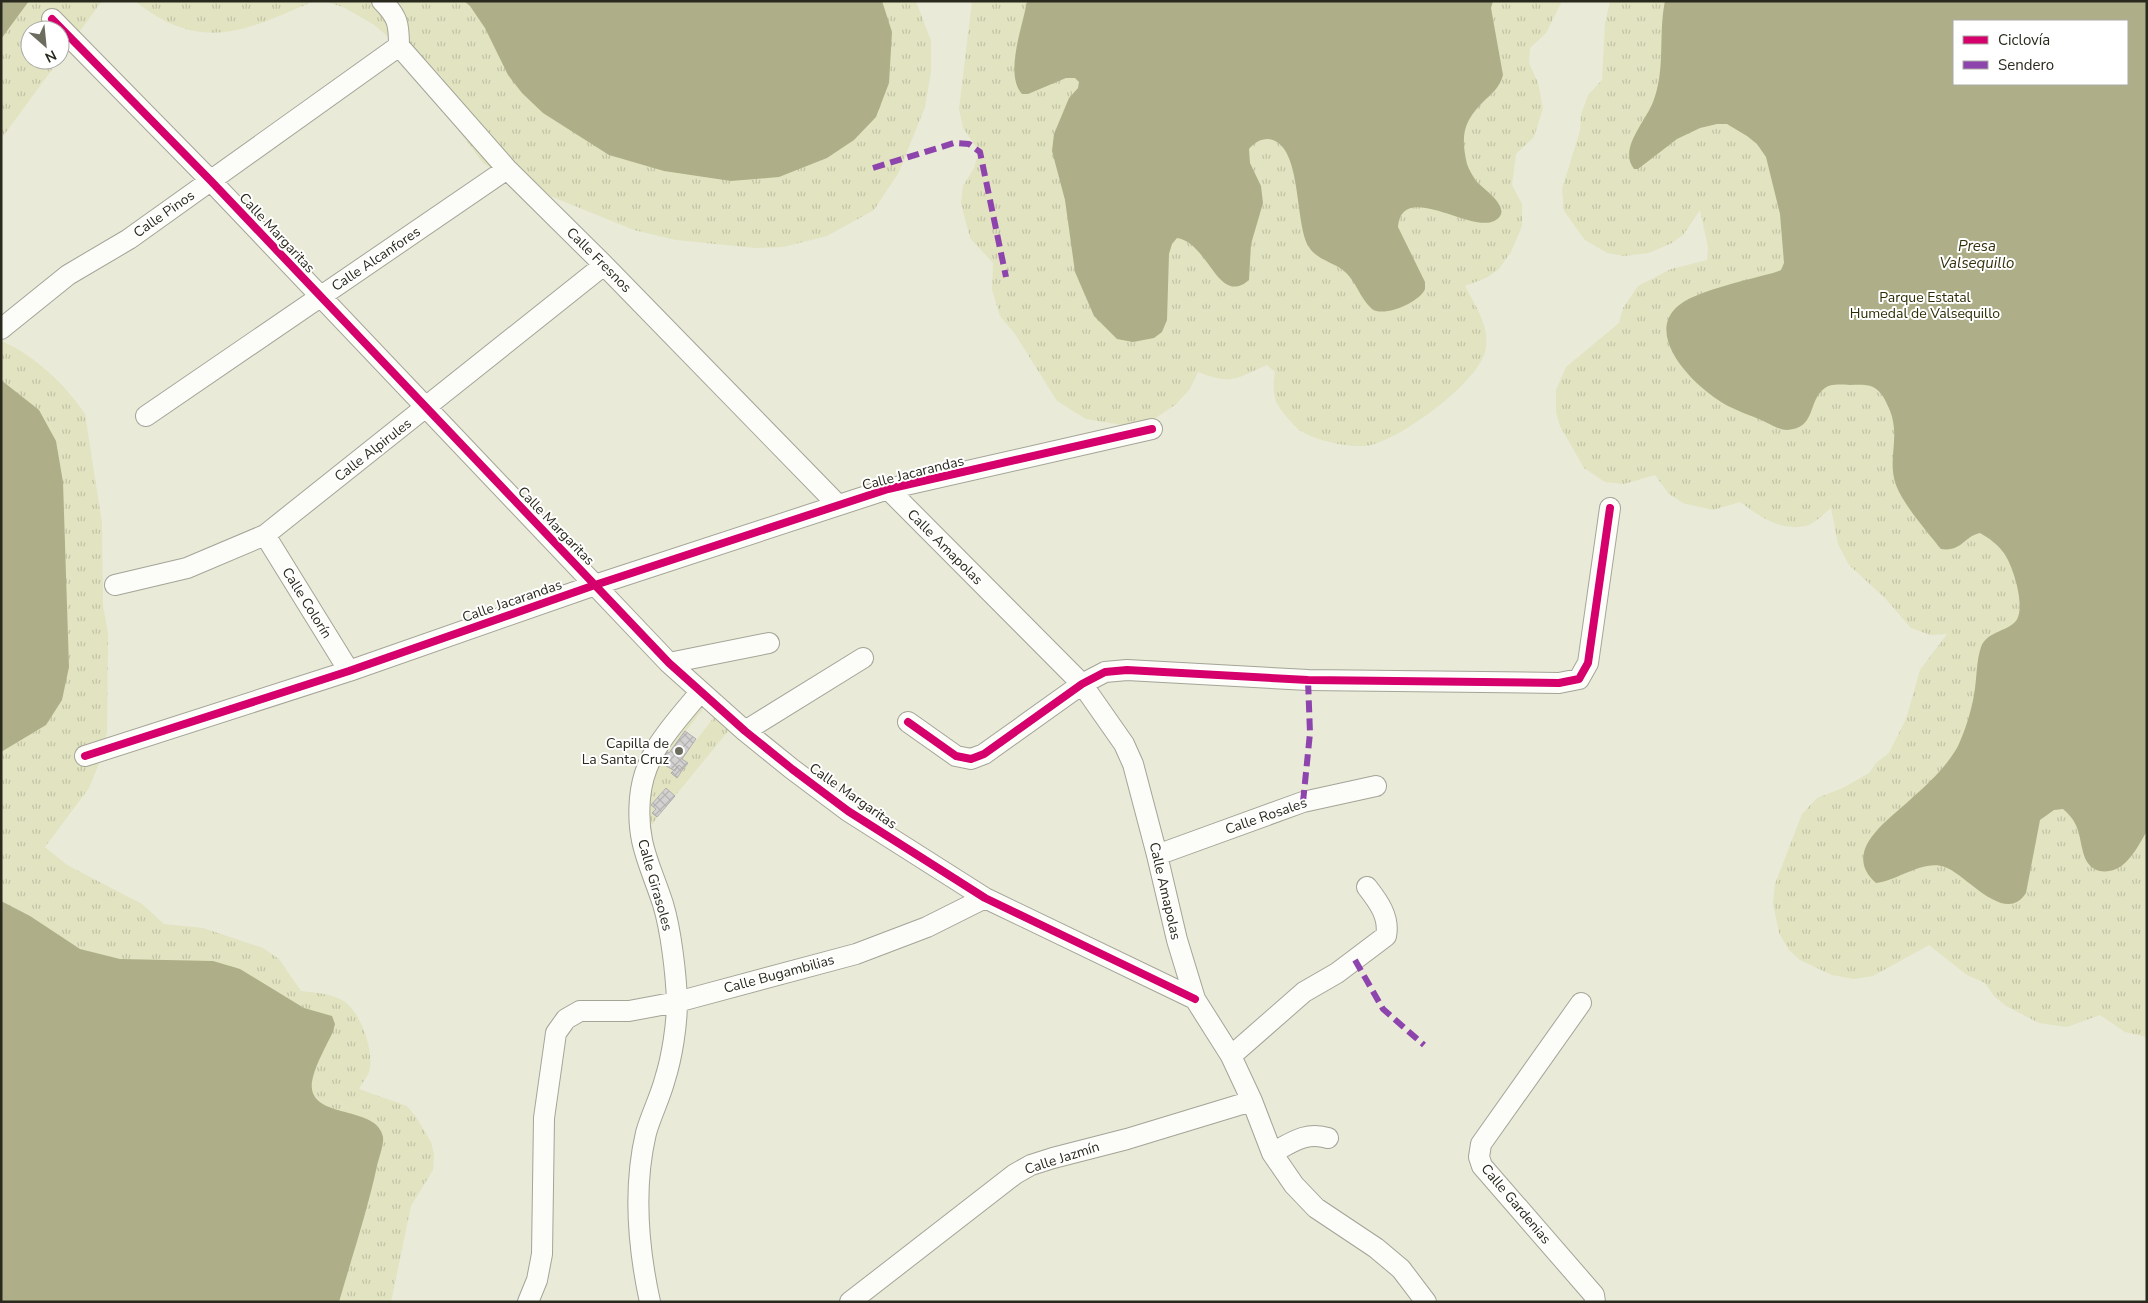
<svg xmlns="http://www.w3.org/2000/svg" width="2148" height="1303" font-family="'Nunito Sans',sans-serif">
	<style>
		.park { fill: url(#park-tufts); fill-rule: evenodd }
		.water { fill: #aeaf88; fill-rule: evenodd }
		.building { fill: url(#building-cross-hatch); stroke: #b1afad }
		.lines { fill: none; stroke-linecap: round; stroke-linejoin: round }
		.minor-casing { stroke: #a4a497; stroke-width: 22 }
		.minor { stroke: #fcfcf9; stroke-width: 20 }
		.quiet { stroke: #8e44ad; stroke-width: 6; stroke-dasharray: 12 6; stroke-linecap: butt }
		.cycleway-casing { stroke: #fff; stroke-width: 11 }
		.cycleway { stroke: #d6006c; stroke-width: 8 }
		.poi-dot { fill: #6c6d5e; stroke: #fff; stroke-width: 2 }
		.labels { text-anchor: middle; dominant-baseline: central; stroke-width: 4; stroke-linejoin: round; paint-order: stroke }
		.street-label { font-size: 14px; fill: #29291d; stroke: #fff }
		.park-label { font-size: 14px; fill: #2d2c04; stroke: #fff }
		.poi-label { font-size: 14px; fill: #29291d; stroke: #fff; text-anchor: end }
		.water-label { font-size: 15px; font-style: italic; fill: #33320b; stroke: #fff }
	</style>
	<defs>
		<pattern id="park-tufts" width="24" height="20" patternUnits="userSpaceOnUse" patternTransform="scale(1.25)"><rect width="24" height="20" fill="#e2e3c1"/><path d="M3 7l-1-3M5 7V3M7 7l1-3M15 17l-1-3M17 17v-4M19 17l1-3" fill="none" stroke="#c2c3a5"/></pattern>
		<pattern id="building-cross-hatch" width="8" height="8" patternUnits="userSpaceOnUse" patternTransform="scale(1.25)"><rect width="8" height="8" fill="#d4d1d1"/><path d="M0 0l8 8M0 8l8-8" fill="none" stroke="#b6b3b3"/></pattern>
	</defs>
	<rect width="100%" height="100%" fill="#e9ead8"/>
	<path class="park" d="M 1,1 L 102,1 L 60,58 L 60,30 L 30,30 L 30,60 L 59,60 L 1,139 Z
		M 135,1 L 314,1 C 245,31 201,54 135,1 Z
		M 324,1 L 916,1 L 931,41 L 931,72 L 925,107 L 899,172 L 874,210 L 827,236 L 783,247 L 755,248 L 676,240 L 634,230 L 511,180 L 483,163 L 453,123 L 442,77 L 409,54 L 373,24 L 343,7 Z
		M 972,1 L 1562,1 L 1546,33 L 1530,48 L 1529,63 L 1538,83 L 1543,108 L 1534,137 L 1516,154 L 1512,185 L 1522,204 L 1522,226 L 1511,252 L 1498,270 L 1486,278 L 1465,286 C 1475,305 1489,325 1486,347 C 1483,380 1402,438 1371,445 C 1353,449 1316,441 1301,431 C 1295,428 1279,408 1276,402 C 1273,391 1273,383 1275,372 L 1267,365 C 1235,379 1232,385 1198,372 L 1190,389 L 1175,405 L 1145,425 L 1128,426 L 1086,419 L 1057,401 L 1015,334 L 1000,316 L 992,290 L 993,263 L 970,238 L 961,203 L 963,186 L 974,168 L 979,151 L 963,128 L 959,109 Z
		M 1610,1 L 2147,1 L 2147,1037 L 2125,1032 L 2100,1015 L 2067,1027 L 2039,1023 L 2006,1006 L 1994,996 L 1985,983 L 1967,975 L 1929,945 L 1873,976 L 1854,979 L 1832,975 L 1800,960 L 1789,950 L 1779,933 L 1773,903 L 1775,884 L 1802,814 L 1817,798 L 1843,788 L 1869,773 L 1877,762 L 1889,753 L 1906,719 L 1920,670 L 1947,634 L 1930,635 L 1911,628 L 1885,598 L 1849,565 L 1838,544 L 1831,508 C 1825,513 1816,522 1809,525 C 1782,533 1761,517 1740,502 L 1713,510 L 1683,503 L 1669,494 L 1655,475 L 1624,484 L 1605,482 L 1584,468 L 1560,426 L 1556,412 L 1556,390 L 1566,367 L 1619,323 L 1623,308 L 1638,286 L 1671,269 L 1707,260 L 1708,247 L 1700,210 L 1683,235 L 1672,243 L 1649,253 L 1624,256 L 1607,253 L 1585,240 L 1564,211 L 1562,189 L 1580,131 L 1581,115 L 1588,95 L 1602,80 L 1605,24 ZM 1954,21 L 2127,21 L 2127,84 L 1954,84 Z
		M 1,341 C 32,353 67,386 85,414 L 102,523 L 103,606 L 108,633 L 107,732 L 100,761 L 89,788 L 45,847 L 67,865 L 142,904 L 164,924 L 203,928 L 263,948 L 279,959 L 301,991 C 316,993 332,993 345,1002 C 361,1013 375,1053 369,1072 C 367,1077 362,1083 359,1089 L 407,1106 L 416,1117 L 431,1142 L 434,1155 L 433,1170 L 411,1206 L 391,1302 L 1,1302 Z
		M 694,701 L 703,709 L 669,753 L 665,750 L 667,758 L 663,764 L 673,770 L 671,774 L 677,777 L 688,763 L 682,759 L 714,717 L 729,730 L 675,796 L 665,788 L 651,805 L 656,809 L 653,813 L 657,818 L 652,825 L 640,800 L 660,743 Z"/>
	<path class="water" d="M 1,1 L 29,1 L 1,39 Z
		M 464,1 L 882,1 L 892,32 L 889,83 L 876,117 L 854,140 L 827,158 L 779,177 L 731,181 L 664,171 L 609,155 L 543,113 L 522,93 L 508,75 L 485,28 L 470,6 Z
		M 1027,1 L 1493,1 L 1491,8 L 1503,75 C 1500,86 1494,92 1486,99 C 1464,120 1460,134 1467,164 C 1469,170 1473,176 1476,181 C 1483,189 1516,210 1494,221 C 1470,233 1402,180 1398,227 L 1425,282 C 1425,282 1425,289 1425,289 C 1420,302 1384,318 1372,309 C 1360,299 1356,280 1343,270 C 1332,262 1316,259 1309,247 C 1294,224 1303,142 1268,139 C 1260,139 1254,143 1249,149 L 1250,163 L 1261,186 L 1263,203 L 1251,244 L 1249,280 C 1218,307 1209,243 1177,238 L 1172,244 L 1169,254 L 1167,320 L 1162,332 L 1154,338 L 1133,342 L 1117,339 L 1094,316 L 1075,272 L 1065,200 L 1052,151 L 1054,134 L 1069,98 L 1078,88 L 1079,82 L 1075,78 L 1066,78 L 1028,94 L 1022,94 C 1004,74 1023,26 1027,1 Z
		M 1665,1 L 2147,1 L 2147,831 C 2141,841 2135,853 2127,861 C 2115,874 2093,877 2085,858 C 2078,838 2082,825 2063,809 L 2054,810 L 2040,820 L 2026,893 C 2005,926 1967,875 1945,867 C 1923,859 1897,881 1876,883 C 1839,850 1892,818 1913,797 C 1929,783 1948,765 1958,746 C 1965,731 1971,712 1974,695 C 1977,679 1976,662 1981,647 C 1987,632 2004,632 2014,623 C 2028,612 2013,564 2003,552 C 1997,544 1989,538 1980,533 C 1963,537 1962,552 1941,549 C 1928,533 1903,504 1896,485 C 1886,457 1903,435 1887,404 C 1884,397 1880,391 1873,387 C 1866,384 1857,385 1850,385 C 1842,385 1831,383 1825,388 C 1807,401 1817,428 1787,430 C 1778,430 1767,422 1759,419 C 1749,415 1738,411 1728,406 C 1692,387 1631,324 1693,297 C 1719,286 1746,280 1773,273 L 1781,270 L 1784,263 L 1780,214 L 1766,157 L 1757,144 L 1747,136 L 1727,124 L 1717,124 L 1700,128 L 1677,139 L 1638,169 L 1634,169 C 1618,149 1646,121 1653,102 C 1666,70 1658,34 1665,1 ZM 1954,21 L 2127,21 L 2127,84 L 1954,84 Z
		M 1,380 L 39,410 L 56,441 L 63,482 L 69,667 L 62,700 L 46,725 L 1,752 Z
		M 1,901 L 30,916 L 80,949 L 120,959 L 213,961 L 240,969 L 304,1008 L 332,1016 L 335,1024 L 333,1032 C 326,1046 317,1062 313,1077 C 301,1122 377,1103 383,1137 C 384,1145 379,1157 377,1166 C 367,1212 352,1257 339,1302 L 1,1302 Z"/>
	<path class="building" d="M 685,731 L 696,739 L 682,759 L 688,763 L 683,769 L 679,765 L 675,771 L 663,764 L 667,758 L 662,755 L 665,750 L 669,753 Z
		M 679,765 L 683,769 L 677,778 L 671,773 Z
		M 666,788 L 675,796 L 657,817 L 652,813 L 656,809 L 651,805 Z"/>
	<g class="lines">
		<defs>
			<path id="minor" d="M 382,1 C 398,17 399,24 399,46 L 507,169 L 604,265 L 838,505
				M 52,19 L 211,181 L 669,663 L 745,731 L 792,769 L 848,811 L 985,898 L 1195,999
				M 1,329 L 68,275 L 129,239 L 399,46
				M 146,416 L 507,169
				M 888,489 L 1082,684 L 1124,744 L 1133,764 L 1157,855 L 1177,940 L 1195,999 L 1231,1056 L 1252,1101 L 1272,1153 L 1294,1185 L 1316,1208 L 1376,1248 L 1401,1269 L 1426,1302
				M 265,535 L 349,671
				M 115,585 L 187,568 L 265,535 L 604,265
				M 669,663 L 769,643
				M 908,722 L 956,756 L 971,759 L 984,754 L 1082,684 L 1105,672 L 1127,670 L 1308,680 L 1559,683 L 1579,679 L 1588,663 L 1610,508
				M 745,731 L 863,658
				M 85,756 L 349,671 L 595,585 L 888,489 L 1152,429
				M 1157,855 L 1303,802 L 1376,786
				M 1581,1003 L 1481,1144 L 1479,1157 L 1482,1166 L 1594,1295 L 1595,1302
				M 1231,1056 L 1304,992 L 1337,973 L 1386,936 C 1390,917 1378,901 1367,887
				M 1272,1153 C 1291,1143 1306,1131 1328,1138
				M 528,1302 L 537,1280 L 542,1254 L 544,1118 L 556,1033 L 566,1019 L 580,1011 L 629,1011 L 677,1002 L 856,954 L 927,927 L 985,898
				M 650,1302 C 638,1247 633,1188 646,1133 C 651,1115 660,1098 665,1079 C 672,1057 677,1025 677,1001 C 676,974 671,930 663,904 C 650,864 636,843 640,798 C 644,752 673,726 700,692
				M 850,1302 L 1015,1174 L 1031,1165 L 1053,1158 L 1127,1139 L 1252,1101"/>
		</defs>
		<use href="#minor" class="minor-casing"/>
		<use href="#minor" class="minor"/>
		<path class="quiet" d="M 873,168 L 954,143 L 969,144 L 980,152 L 1006,277
			M 1303,802 L 1310,733 L 1308,680
			M 1355,960 L 1383,1009 L 1424,1045"/>
		<defs>
			<path id="cycleway" d="M 52,19 L 211,181 L 669,663 L 745,731 L 792,769 L 848,811 L 985,898 L 1195,999
				M 908,722 L 956,756 L 971,759 L 984,754 L 1082,684 L 1105,672 L 1127,670 L 1308,680 L 1559,683 L 1579,679 L 1588,663 L 1610,508
				M 85,756 L 349,671 L 595,585 L 888,489 L 1152,429"/>
		</defs>
		<use href="#cycleway" class="cycleway-casing"/>
		<use href="#cycleway" class="cycleway"/>
	</g>
	<circle class="poi-dot" cx="679" cy="751" r="5"/>
	<g class="labels">
		<g class="street-label">
			<text transform="translate(164 214) rotate(-35)">Calle Pinos</text>
			<text transform="translate(277 233) rotate(47)">Calle Margaritas</text>
			<text transform="translate(376 259) rotate(-34)">Calle Alcanfores</text>
			<text transform="translate(599 260) rotate(45)">Calle Fresnos</text>
			<text transform="translate(373 450) rotate(-38)">Calle Alpirules</text>
			<text transform="translate(913 473) rotate(-14)">Calle Jacarandas</text>
			<text transform="translate(556 526) rotate(46)">Calle Margaritas</text>
			<text transform="translate(945 547) rotate(45)">Calle Amapolas</text>
			<text transform="translate(512 601) rotate(-19)">Calle Jacarandas</text>
			<text transform="translate(307 603) rotate(58)">Calle Colorín</text>
			<text transform="translate(853 796) rotate(35)">Calle Margaritas</text>
			<text transform="translate(1266 816) rotate(-19)">Calle Rosales</text>
			<text transform="translate(655 885) rotate(74)">Calle Girasoles</text>
			<text transform="translate(1165 891) rotate(77)">Calle Amapolas</text>
			<text transform="translate(779 974) rotate(-15)">Calle Bugambilias</text>
			<text transform="translate(1062 1158) rotate(-18)">Calle Jazmín</text>
			<text transform="translate(1516 1204) rotate(50)">Calle Gardenias</text>
		</g>
		<g class="park-label">
			<text x="1925" y="297">Parque Estatal<tspan x="1925" dy="16">Humedal de Valsequillo</tspan></text>
		</g>
		<g class="poi-label">
			<text x="669" y="743">Capilla de<tspan x="669" dy="16">La Santa Cruz</tspan></text>
		</g>
		<g class="water-label">
			<text x="1977" y="246">Presa<tspan x="1977" dy="17">Valsequillo</tspan></text>
		</g>
	</g>
	<rect width="2148" height="1303" fill="none" stroke="#29291d" stroke-width="5"/>
	<rect x="1953" y="20" width="175" height="65" fill="#ffffff" stroke="#a9a9a5"/>
	<rect x="1963" y="36" width="25" height="8" fill="#d6006c" stroke="#a9a9a5"/>
	<text x="1998" y="45" font-size="15" fill="#29291d">Ciclovía</text>
	<rect x="1963" y="61" width="25" height="8" fill="#8e44ad" stroke="#a9a9a5"/>
	<text x="1998" y="70" font-size="15" fill="#29291d">Sendero</text>
	<g transform="translate(45 45) rotate(153)"><circle r="24" fill="#ffffff" stroke="#a9a9a5"/>
	<path d="M0-4L9 19L0 12L-9 19Z" fill="#6c6d5e"/>
	<text y="-8" font-size="14" font-weight="bold" text-anchor="middle" fill="#29291d">N</text>
	</g>
</svg>
